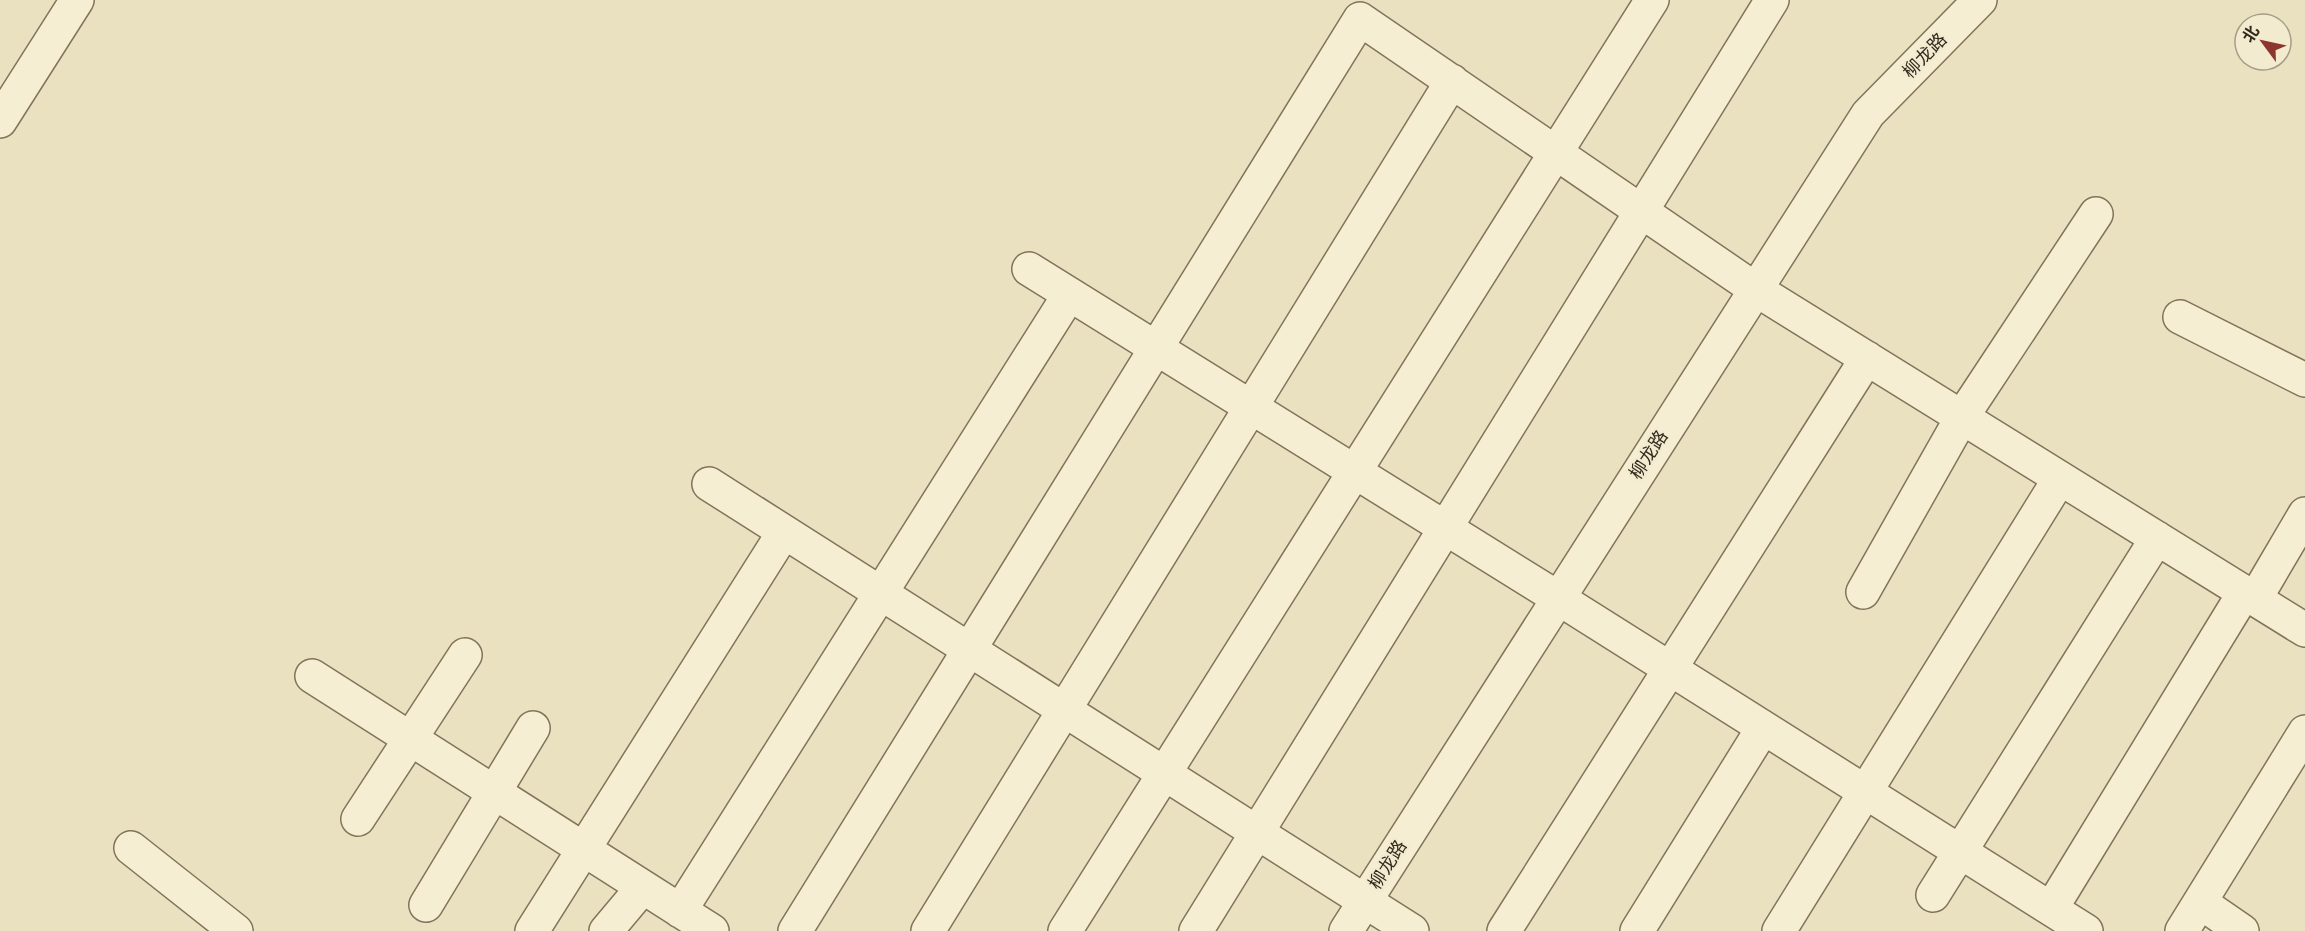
<svg xmlns="http://www.w3.org/2000/svg" width="2305" height="931" font-family="Spectral,'Noto Sans SC',serif">
	<style>
		.lines { fill: none; stroke-linecap: round; stroke-linejoin: round }
		.minor-casing { stroke: #82735a; stroke-width: 36 }
		.minor { stroke: #f6eed3; stroke-width: 33 }
		.labels { text-anchor: middle; dominant-baseline: central; stroke-width: 5; stroke-linejoin: round; paint-order: stroke }
		.street-label { font-size: 18px; fill: #33291d; stroke: #f2ebd0 }
	</style>
	<rect width="100%" height="100%" fill="#eae1c1"/>
	<g class="lines">
		<defs>
			<path id="minor" d="M 0,121 L 77,0
				M 1029,269 L 1558,598 L 2086,931
				M 2180,317 L 2305,380
				M 709,484 L 1412,931
				M 1863,592 L 1962,417 L 2096,214
				M 2255,599 L 2305,514
				M 312,676 L 712,931
				M 358,819 L 465,655
				M 131,848 L 236,931
				M 1933,895 L 2157,538
				M 2200,902 L 2242,931
				M 426,905 L 533,728
				M 2051,909 L 2244,593
				M 680,911 L 1069,295
				M 532,931 L 784,532
				M 606,931 L 643,887
				M 795,931 L 1360,19 L 1755,289 L 2305,630
				M 928,931 L 1452,81
				M 1065,931 L 1652,0
				M 1196,931 L 1772,0
				M 1346,931 L 1868,114 L 1980,0
				M 1504,931 L 1867,358
				M 1637,931 L 1763,728
				M 1779,931 L 2060,478
				M 2182,931 L 2305,732"/>
		</defs>
		<use href="#minor" class="minor-casing"/>
		<use href="#minor" class="minor"/>
	</g>
	<g class="labels">
		<g class="street-label">
			<text transform="translate(1925 56) rotate(-46)">柳龙路</text>
			<text transform="translate(1649 455) rotate(-57)">柳龙路</text>
			<text transform="translate(1388 865) rotate(-58)">柳龙路</text>
		</g>
	</g>
	<g transform="translate(2263 42) rotate(303)"><circle r="28" fill="#f2ebd0" stroke="#a69d88" stroke-width="1.5"/>
	<path d="M0-4.5L10 22L0 15L-10 22Z" fill="#8c362f"/>
	<text y="-9" font-size="16" font-weight="bold" text-anchor="middle" fill="#33291d">北</text>
	</g>
</svg>
